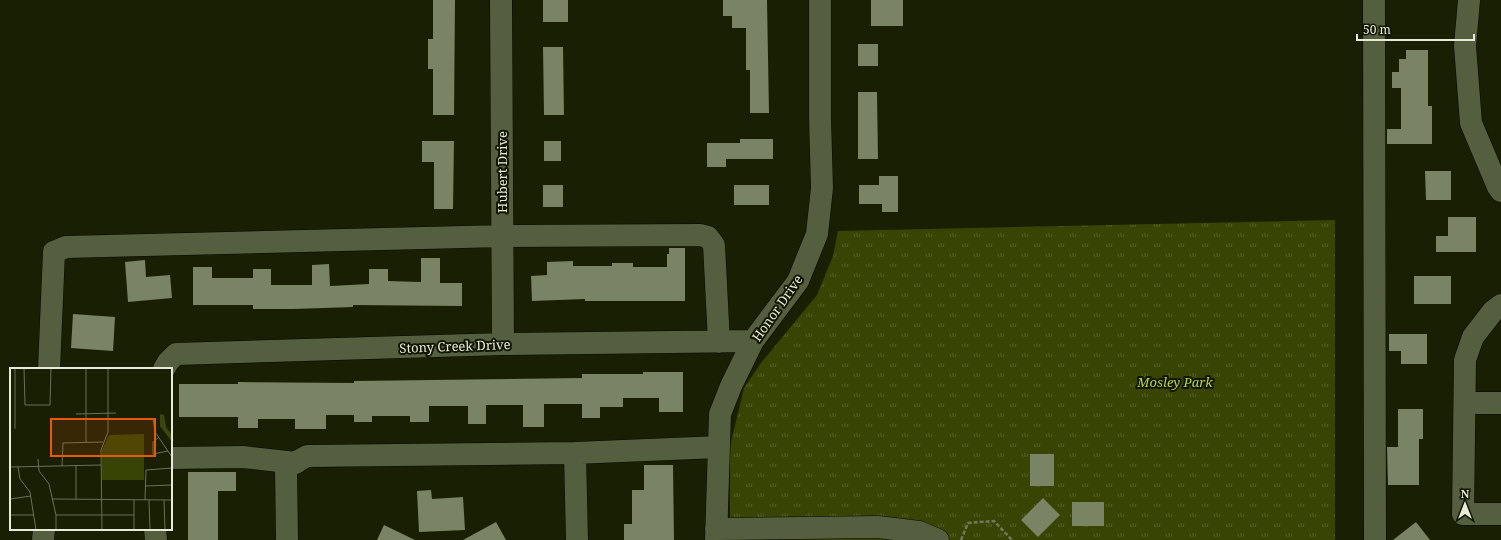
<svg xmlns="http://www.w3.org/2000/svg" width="1501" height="540" font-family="'Noto Serif',serif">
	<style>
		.park { fill: url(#park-tufts) }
		.building { fill: #7a8364 }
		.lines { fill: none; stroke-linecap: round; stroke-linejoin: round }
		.minor-casing { stroke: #050900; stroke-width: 23 }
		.path { stroke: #71775f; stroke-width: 2.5; stroke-dasharray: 4 2; stroke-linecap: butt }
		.minor { stroke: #555e3f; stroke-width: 22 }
		.labels { text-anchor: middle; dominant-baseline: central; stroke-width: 4; stroke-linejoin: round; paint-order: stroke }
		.street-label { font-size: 13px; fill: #e7ecda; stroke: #101600 }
		.park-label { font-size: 13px; font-style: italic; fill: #b8d553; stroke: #101600 }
		.inset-road { fill: none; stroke: #6b7159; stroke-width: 1 }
		.view { fill: #e8590c; fill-opacity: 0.15; stroke: #e8590c; stroke-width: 2 }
		.inset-edge { fill: none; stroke: #e7ecda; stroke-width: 2 }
	</style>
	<defs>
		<pattern id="park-tufts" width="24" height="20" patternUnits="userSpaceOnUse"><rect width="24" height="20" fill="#384403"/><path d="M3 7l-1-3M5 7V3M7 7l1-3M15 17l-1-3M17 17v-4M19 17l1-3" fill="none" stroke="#555f27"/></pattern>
	</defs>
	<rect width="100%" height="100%" fill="#191f03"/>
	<path class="park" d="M 1335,220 L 1335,540 L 730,540 L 730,446 L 744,388 L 761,363 L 817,295 L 833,256 L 838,231 Z"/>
	<path class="building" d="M 433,0 L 455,0 L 454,115 L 433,115 L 433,69 L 428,69 L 428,39 L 433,39 Z
		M 543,0 L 568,0 L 568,22 L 543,22 Z
		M 723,0 L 767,0 L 769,113 L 750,113 L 750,70 L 746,70 L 746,28 L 732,28 L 732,16 L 723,16 Z
		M 871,0 L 903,0 L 903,26 L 871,26 Z
		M 858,44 L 878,44 L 878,66 L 858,66 Z
		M 543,47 L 563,47 L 564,115 L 544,115 Z
		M 1406,50 L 1428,50 L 1428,106 L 1432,106 L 1432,144 L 1387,144 L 1387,129 L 1401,129 L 1401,88 L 1392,88 L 1392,72 L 1399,72 L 1399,59 L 1406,59 Z
		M 858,92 L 877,92 L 878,159 L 858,159 Z
		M 740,139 L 773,139 L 773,159 L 726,159 L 726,167 L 707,167 L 707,143 L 740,143 Z
		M 422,141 L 454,141 L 453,209 L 434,209 L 434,162 L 422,162 Z
		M 544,141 L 561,141 L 561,161 L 544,161 Z
		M 1425,171 L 1451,171 L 1451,200 L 1426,200 Z
		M 879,176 L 898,176 L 898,212 L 882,212 L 882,204 L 859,204 L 859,185 L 879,185 Z
		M 543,185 L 563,185 L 563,207 L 543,207 Z
		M 734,185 L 769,185 L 769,205 L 734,205 Z
		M 1448,217 L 1476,217 L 1476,252 L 1436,252 L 1436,236 L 1448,236 Z
		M 669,248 L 685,248 L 685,301 L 585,301 L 585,299 L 532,301 L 531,276 L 547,275 L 547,262 L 573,261 L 573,266 L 612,266 L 612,263 L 633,263 L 633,267 L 667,267 L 667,254 L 669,254 Z
		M 421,258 L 440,258 L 440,283 L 462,283 L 462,306 L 353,305 L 353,307 L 293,309 L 253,309 L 253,305 L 193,305 L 193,267 L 212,267 L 212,278 L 253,278 L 253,269 L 271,269 L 271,285 L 312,285 L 312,265 L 329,264 L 330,286 L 369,284 L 369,269 L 388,269 L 388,281 L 421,282 Z
		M 145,260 L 146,277 L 170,275 L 172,298 L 128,302 L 125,262 Z
		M 1414,276 L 1451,276 L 1451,304 L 1414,304 Z
		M 73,314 L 115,317 L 113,351 L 71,348 Z
		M 1389,334 L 1427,334 L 1427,364 L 1401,364 L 1401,351 L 1389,351 Z
		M 643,372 L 683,372 L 683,412 L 659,412 L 659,398 L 623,398 L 623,407 L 600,407 L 600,418 L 582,418 L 582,404 L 544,404 L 544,427 L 523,427 L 523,405 L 486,405 L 486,424 L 468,424 L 468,406 L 429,406 L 429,422 L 410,422 L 410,416 L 372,416 L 372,422 L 354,422 L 354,415 L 326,415 L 326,429 L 295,429 L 295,419 L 258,419 L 258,428 L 238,428 L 238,417 L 179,417 L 179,384 L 238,384 L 238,382 L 354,383 L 354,381 L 582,378 L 582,374 L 643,374 Z
		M 1398,409 L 1423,409 L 1423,439 L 1419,439 L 1419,485 L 1388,485 L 1387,447 L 1398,447 Z
		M 1030,454 L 1054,454 L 1054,486 L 1030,486 Z
		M 644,465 L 673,465 L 674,540 L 624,540 L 624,524 L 632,524 L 632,490 L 644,490 Z
		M 188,472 L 236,472 L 236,491 L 218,491 L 218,540 L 188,540 Z
		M 431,490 L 432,499 L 463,497 L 465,530 L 419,532 L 417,491 Z
		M 1043,498 L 1060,515 L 1038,537 L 1021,520 Z
		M 1072,502 L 1104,502 L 1104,526 L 1072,526 Z
		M 496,522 L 506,540 L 463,540 Z
		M 1416,522 L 1430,540 L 1393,540 Z
		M 384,525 L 415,540 L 377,540 Z"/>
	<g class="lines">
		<defs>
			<path id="minor" d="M 501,0 L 503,344
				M 1374,0 L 1375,540
				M 1469,0 L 1465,46 L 1471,123 L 1498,187 L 1501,191
				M 1501,305 L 1493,311 L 1473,337 L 1465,360 L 1463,514 L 1501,514
				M 49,369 L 54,252 L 66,247 L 503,236 L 700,235 L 708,237 L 714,245 L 719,342
				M 164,369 L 168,362 L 176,354 L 503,344 L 753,341
				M 1465,403 L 1501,403
				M 575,453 L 577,540
				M 171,458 L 243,457 L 296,463
				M 155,529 L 156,540
				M 716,529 L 878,527 L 919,532 L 938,540
				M 43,540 L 44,529
				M 287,540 L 286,468 L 307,456 L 575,453 L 719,447
				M 716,540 L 720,414 L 731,386 L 753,341 L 798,281 L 817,234 L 822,188 L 820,118 L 820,0"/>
		</defs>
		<use href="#minor" class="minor-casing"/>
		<path class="path" d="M 961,540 L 968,523 L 994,521 L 1012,540"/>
		<use href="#minor" class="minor"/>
	</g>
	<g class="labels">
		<g class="street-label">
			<text transform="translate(502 172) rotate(-90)">Hubert Drive</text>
			<text transform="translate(777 308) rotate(-55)">Honor Drive</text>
			<text transform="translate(455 346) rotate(-2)">Stony Creek Drive</text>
		</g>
		<g class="park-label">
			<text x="1175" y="382">Mosley Park</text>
		</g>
	</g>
	<g transform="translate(10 368)">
		<rect width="162" height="162" fill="#191f03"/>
		<path d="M 150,46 L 154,47 L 156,59 L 162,67 L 162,74 L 150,58 Z" fill="#3b4610"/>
		<path d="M 134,66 L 134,112 L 92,112 L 92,82 L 99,67 Z" fill="#384403"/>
		<path class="inset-road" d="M 14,0 L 15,37 L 40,37 L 41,0M 76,0 L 76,74M 66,46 L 106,45M 143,50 L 145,64 L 162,89M 5,61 L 5,0M 149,69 L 143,74 L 143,86 L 158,83M 28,91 L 29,103 L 39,116 L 46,147 L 46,162M 52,98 L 53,75 L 93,74M 0,99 L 91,97M 8,99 L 10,111 L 20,124 L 26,162M 135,118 L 162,117M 0,131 L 21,128M 42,131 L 162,132M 66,131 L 66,97M 124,132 L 124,162M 135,132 L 136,102 L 162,100M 139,132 L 140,162M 154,132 L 155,162M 0,147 L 24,147M 46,147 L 124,147M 92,162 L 91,82 L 98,64 L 98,0"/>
		<path class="view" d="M 41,51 L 145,51 L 145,88 L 41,88 Z"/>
		<rect width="162" height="162" class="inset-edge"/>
	</g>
	<g transform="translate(1465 504)" stroke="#101600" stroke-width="3" paint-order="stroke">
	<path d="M0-3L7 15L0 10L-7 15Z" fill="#e7ecda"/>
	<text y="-6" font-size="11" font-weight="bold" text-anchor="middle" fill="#e7ecda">N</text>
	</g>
	<path d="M1357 34v6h117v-6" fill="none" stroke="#e7ecda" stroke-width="2"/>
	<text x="1363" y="34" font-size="12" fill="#e7ecda" stroke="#101600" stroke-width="3" paint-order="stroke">50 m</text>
</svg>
